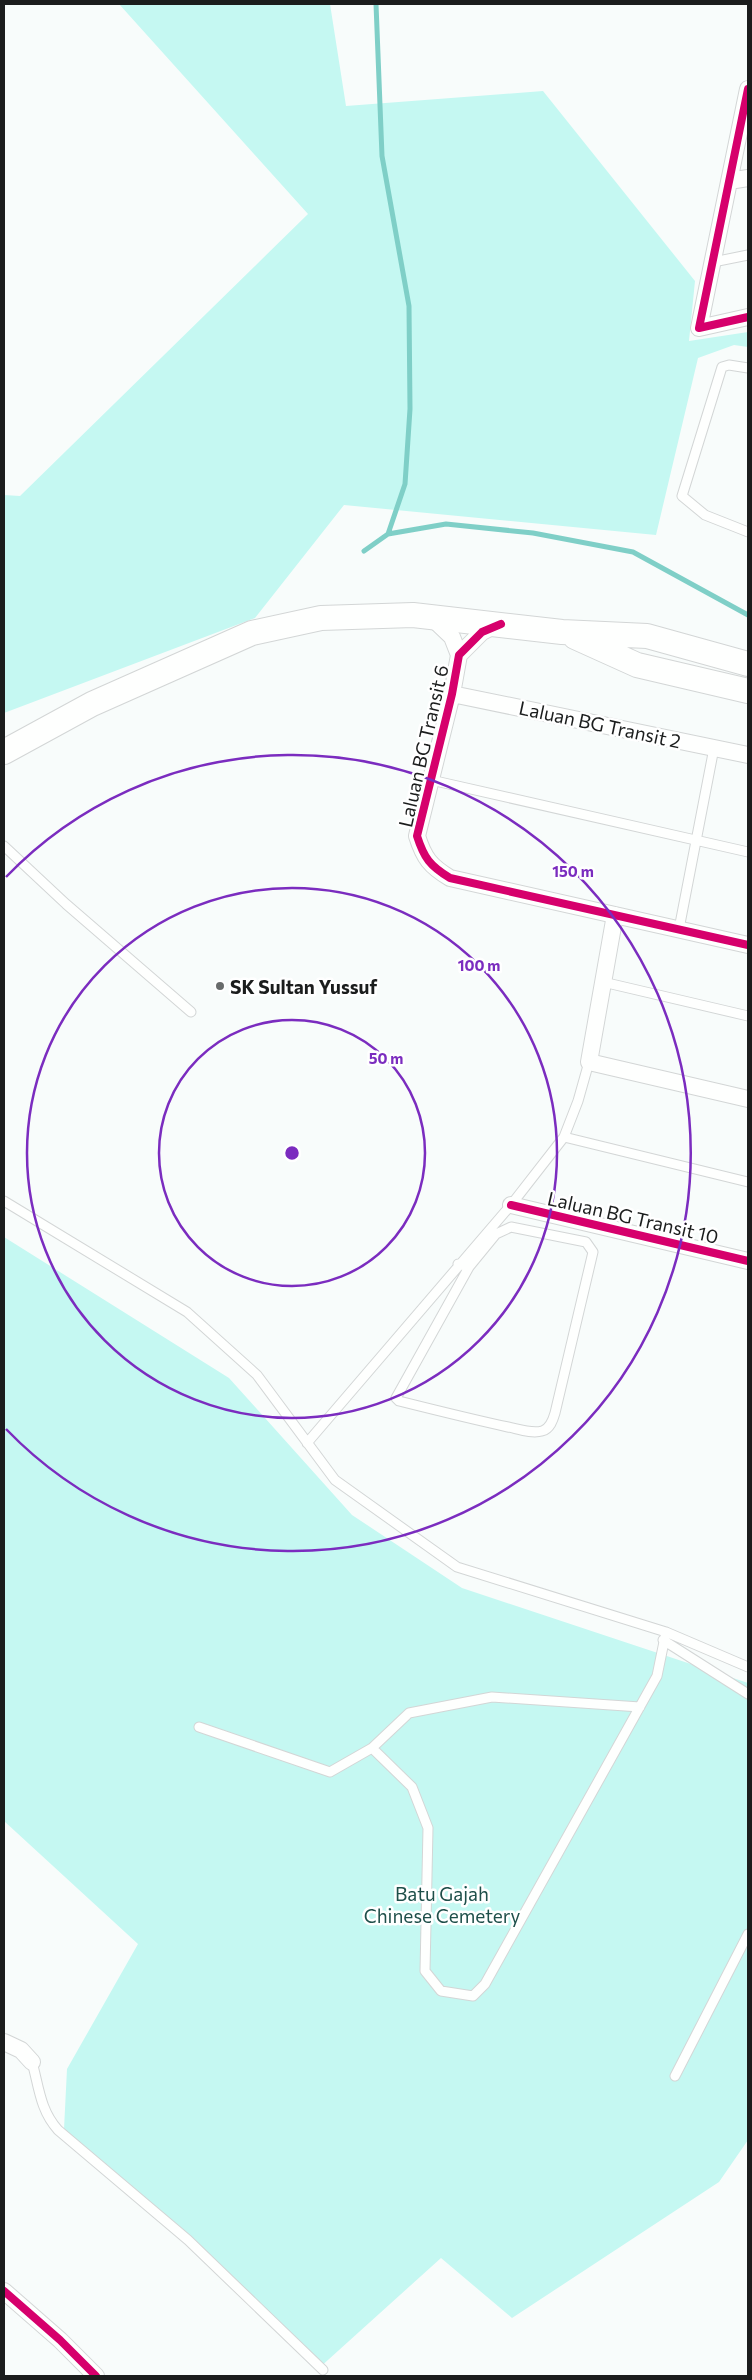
<svg xmlns="http://www.w3.org/2000/svg" width="752" height="2380" font-family="Commissioner,sans-serif">
	<style>
		.green { fill: #c5f8f2 }
		.lines { fill: none; stroke-linecap: round; stroke-linejoin: round }
		.stream { stroke: #7fcfc7; stroke-width: 5 }
		.service-casing { stroke: #d3d6d6; stroke-width: 11 }
		.minor-casing { stroke: #d3d6d6; stroke-width: 18 }
		.secondary-casing { stroke: #d3d6d6; stroke-width: 26 }
		.service { stroke: #fefffe; stroke-width: 9 }
		.minor { stroke: #fefffe; stroke-width: 16 }
		.secondary { stroke: #fefffe; stroke-width: 24 }
		.cycleway-casing { stroke: #fff; stroke-width: 11 }
		.cycleway { stroke: #d6006c; stroke-width: 8 }
		.ring { fill: none; stroke: #7b2cbf; stroke-width: 2.5 }
		.poi-dot { fill: #686b6b; stroke: #fff; stroke-width: 2 }
		.labels { text-anchor: middle; dominant-baseline: central; stroke-width: 5; stroke-linejoin: round; paint-order: stroke }
		.street-label { font-size: 19px; fill: #1b1d1d; stroke: #fff }
		.poi-label { font-size: 19px; font-weight: bold; fill: #1b1d1d; stroke: #fff; text-anchor: start }
		.park-label { font-size: 19px; fill: #1e4f4a; stroke: #fff }
		.centre { fill: #7b2cbf; stroke: #fff; stroke-width: 2.5 }
		.ring-label { font-size: 15px; text-anchor: middle; font-weight: bold; fill: #7b2cbf; stroke: #fff; stroke-width: 5; stroke-linejoin: round; paint-order: stroke }
	</style>
	<rect width="100%" height="100%" fill="#f8fcfb"/>
	<path class="green" d="M 119,4 L 330,4 L 346,106 L 543,91 L 695,281 L 689,341 L 748,332 L 748,347 L 734,345 L 698,358 L 656,535 L 344,505 L 255,618 L 4,713 L 4,495 L 20,496 L 308,214 Z
		M 4,1237 L 229,1378 L 352,1515 L 462,1588 L 748,1683 L 748,2140 L 719,2182 L 512,2318 L 441,2258 L 318,2369 L 64,2129 L 67,2069 L 138,1944 L 4,1821 Z"/>
	<g class="lines">
		<path class="stream" d="M 388,534 L 446,524 L 533,533 L 633,552 L 748,615
			M 364,551 L 388,534 L 405,484 L 410,409 L 409,306 L 382,156 L 376,4"/>
		<defs>
			<path id="service" d="M 713,262 L 748,255
				M 748,368 L 729,365 L 722,367 L 682,496 L 705,515 L 748,532
				M 431,780 L 748,852
				M 4,846 L 66,904 L 191,1012
				M 679,929 L 714,748
				M 603,982 L 748,1016
				M 564,1137 L 748,1182
				M 4,1201 L 187,1312 L 257,1375 L 335,1480 L 457,1567 L 666,1632 L 748,1667
				M 458,1264 L 469,1267 L 396,1398 L 399,1401 C 435,1410 471,1419 508,1427 C 518,1429 532,1434 542,1431 C 550,1429 553,1420 555,1413 L 593,1252 L 586,1242 L 511,1227 L 496,1234 L 469,1267
				M 307,1443 L 511,1205 L 564,1137 L 578,1101 L 589,1062
				M 663,1640 L 748,1694
				M 640,1707 L 492,1697 L 409,1713 L 372,1748 L 412,1787 L 428,1828 L 425,1971 L 441,1991 L 473,1996 L 485,1984 L 657,1676 L 666,1632
				M 199,1727 L 330,1772 L 372,1748
				M 32,2062 C 39,2087 40,2110 58,2130 L 188,2240 L 323,2370
				M 675,2076 L 748,1934"/>
			<path id="minor" d="M 748,89 L 699,328 L 748,317
				M 729,181 L 748,178
				M 430,616 L 452,637 L 459,655
				M 496,625 L 482,632 L 459,655 L 452,694 L 417,836 C 424,858 430,866 450,878 L 748,945
				M 452,694 L 748,755
				M 615,915 L 589,1062 L 748,1099
				M 511,1205 L 748,1261
				M 4,2042 L 21,2050 L 32,2062
				M 4,2291 L 60,2340 L 96,2376"/>
			<path id="secondary" d="M 575,637 L 637,665 L 748,691
				M 4,752 L 92,704 L 252,633 L 321,618 L 413,615 L 562,632 L 647,636 L 748,664"/>
		</defs>
		<use href="#service" class="service-casing"/>
		<use href="#minor" class="minor-casing"/>
		<use href="#secondary" class="secondary-casing"/>
		<use href="#service" class="service"/>
		<use href="#minor" class="minor"/>
		<use href="#secondary" class="secondary"/>
		<defs>
			<path id="cycleway" d="M 748,89 L 699,328 L 748,317
				M 501,624 L 482,632 L 459,655 L 452,694 L 417,836 C 424,858 430,866 450,878 L 748,945
				M 511,1205 L 748,1261
				M 4,2291 L 60,2340 L 96,2376"/>
		</defs>
		<use href="#cycleway" class="cycleway-casing"/>
		<use href="#cycleway" class="cycleway"/>
	</g>
	<g class="ring">
		<circle cx="292" cy="1153" r="133"/>
		<circle cx="292" cy="1153" r="265"/>
		<path d="M6 877A398 398 0 1 1 6 1429"/>
	</g>
	<circle class="poi-dot" cx="220" cy="986" r="5"/>
	<g class="labels">
		<g class="street-label">
			<text transform="translate(600 724) rotate(12)">Laluan BG Transit 2</text>
			<text transform="translate(423 746) rotate(-77)">Laluan BG Transit 6</text>
			<text transform="translate(633 1217) rotate(13)">Laluan BG Transit 10</text>
		</g>
		<g class="poi-label">
			<text x="230" y="986">SK Sultan Yussuf</text>
		</g>
		<g class="park-label">
			<text x="442" y="1893">Batu Gajah<tspan x="442" dy="22">Chinese Cemetery</tspan></text>
		</g>
	</g>
	<circle cx="292" cy="1153" r="8" class="centre"/>
	<g class="ring-label">
		<text x="573" y="877">150 m</text>
		<text x="479" y="971">100 m</text>
		<text x="386" y="1064">50 m</text>
	</g>
	<rect width="752" height="2380" fill="none" stroke="#1b1d1d" stroke-width="10"/>
</svg>
